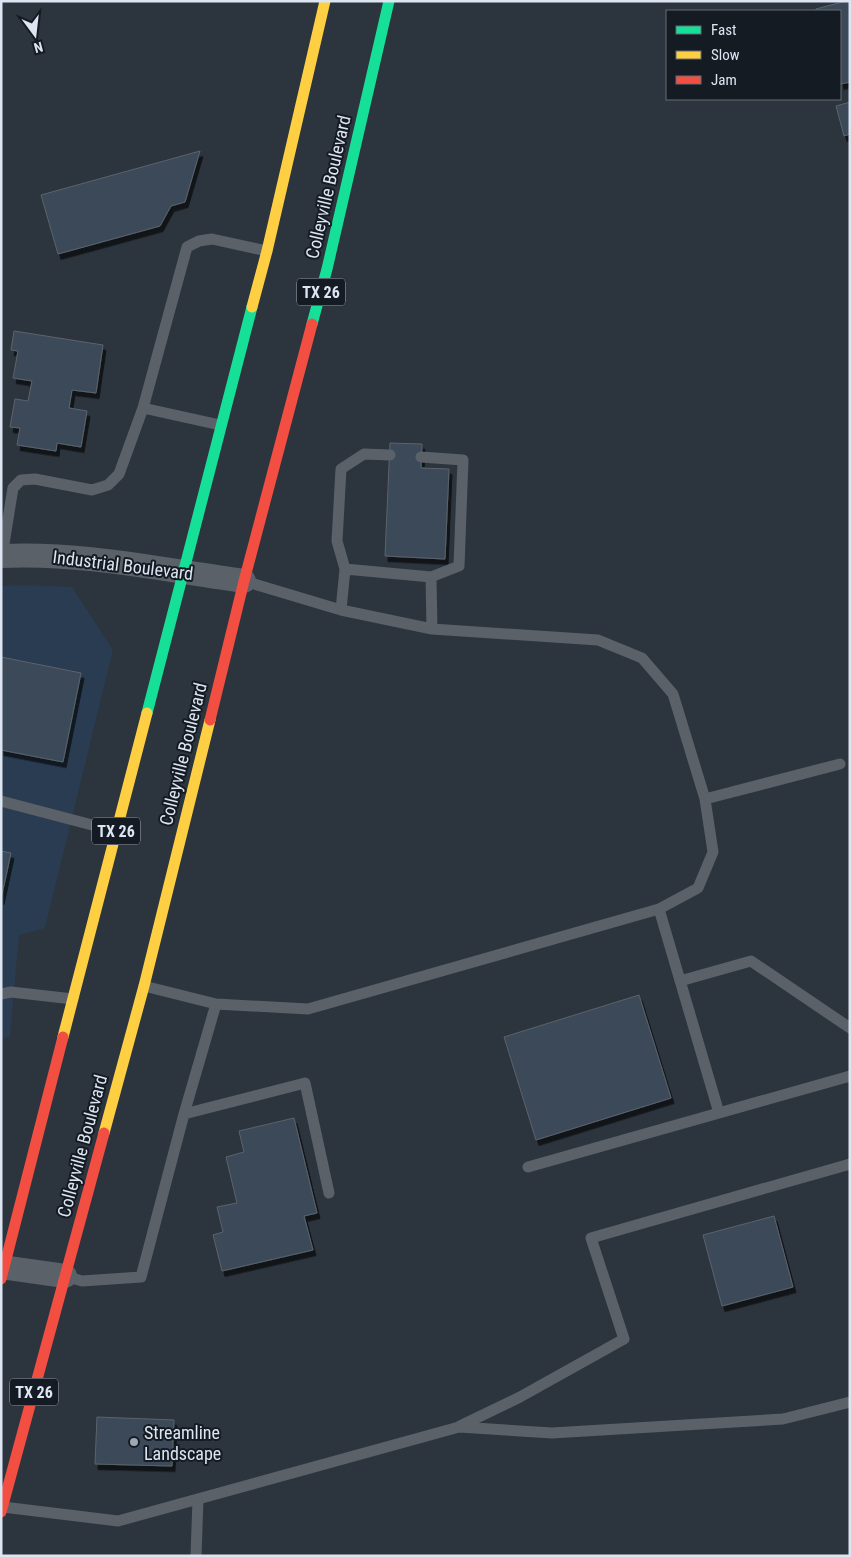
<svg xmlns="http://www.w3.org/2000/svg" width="851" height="1557" font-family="'Roboto Condensed',sans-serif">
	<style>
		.built { fill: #293c51 }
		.building { fill: #3a4958; stroke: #5c636c; filter: url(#shadow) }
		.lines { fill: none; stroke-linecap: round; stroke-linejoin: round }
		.lane { stroke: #5b6168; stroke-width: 11 }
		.street { stroke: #5b6168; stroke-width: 24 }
		.fast { stroke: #16e098; stroke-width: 11 }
		.slow { stroke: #ffcf43; stroke-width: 11 }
		.jam { stroke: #f24e42; stroke-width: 11 }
		.poi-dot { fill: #9ea7b2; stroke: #141b23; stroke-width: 2 }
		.labels { text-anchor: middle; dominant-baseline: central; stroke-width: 4; stroke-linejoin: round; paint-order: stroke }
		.shield { fill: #141b23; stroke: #a0a8b3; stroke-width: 1 }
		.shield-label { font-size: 16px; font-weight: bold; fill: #dce5f1 }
		.street-label { font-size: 18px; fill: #dce5f1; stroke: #141b23 }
		.poi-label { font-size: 18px; fill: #dce5f1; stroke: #141b23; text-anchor: start }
	</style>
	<defs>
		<filter id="shadow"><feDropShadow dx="3" dy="5.5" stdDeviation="0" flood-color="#0009"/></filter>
	</defs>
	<rect width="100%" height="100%" fill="#2c343d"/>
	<path class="built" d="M 20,585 L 72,587 L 113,650 L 45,928 L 19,935 L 10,1037 L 1,1039 L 1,586 Z"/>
	<path class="building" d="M 846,1 L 850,1 L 850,82 L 841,84 L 840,78 L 840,11 L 816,11 L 816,9 Z
		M 850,102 L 850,134 L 844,136 L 836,106 Z
		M 200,151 L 185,202 L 171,206 L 160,226 L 58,254 L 41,195 Z
		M 14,331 L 103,345 L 96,393 L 72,390 L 69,408 L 87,411 L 81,447 L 57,443 L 56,451 L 17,445 L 20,428 L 10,427 L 15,399 L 28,401 L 32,381 L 13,378 L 18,351 L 11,350 Z
		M 390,443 L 422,444 L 421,468 L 449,469 L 445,559 L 385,556 Z
		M 1,657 L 81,673 L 63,762 L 1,750 Z
		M 1,851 L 11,853 L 1,899 Z
		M 639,995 L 671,1098 L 536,1140 L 504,1037 Z
		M 294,1118 L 317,1213 L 304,1216 L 313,1250 L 222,1271 L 213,1235 L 223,1232 L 217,1207 L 237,1203 L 226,1157 L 244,1152 L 239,1131 Z
		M 774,1216 L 793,1287 L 722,1306 L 703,1235 Z
		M 97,1417 L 174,1420 L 172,1466 L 95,1464 Z"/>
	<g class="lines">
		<path class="lane" d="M 220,425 L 143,408 L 187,247 L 199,241 L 212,239 L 267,251
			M 421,457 L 463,460 L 459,566 L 431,577
			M 2,556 L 13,488 L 21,480 L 35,479 L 92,490 L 108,485 L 119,474 L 143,408
			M 345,569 L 337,541 L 341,469 L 364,454 L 390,455
			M 244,581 L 341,610 L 432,629 L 431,577 L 345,569 L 341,610
			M 705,799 L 840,764
			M 1,801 L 115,831
			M 659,909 L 719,1113
			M 680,981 L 751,961 L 850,1028
			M 144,986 L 216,1004 L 308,1009 L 659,909 L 698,888 L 713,852 L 705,799 L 673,694 L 642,658 L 598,640 L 432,629
			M 1,994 L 11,992 L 73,999
			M 184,1114 L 216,1004
			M 528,1167 L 850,1076
			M 65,1276 L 82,1281 L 141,1277 L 184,1114 L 305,1083 L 329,1193
			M 460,1426 L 520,1397 L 624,1339 L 591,1238 L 850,1164
			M 3,1507 L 118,1521 L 459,1427 L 552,1433 L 783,1419 L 850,1402
			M 196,1556 L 198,1499"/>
		<path class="street" d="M 1,556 C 83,552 163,570 244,581
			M 1,1267 L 65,1276"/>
		<path class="fast" d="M 312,324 L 327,269 L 389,1
			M 147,713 L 252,307"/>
		<path class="slow" d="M 252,307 L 267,251 L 325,1
			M 63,1037 L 147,713
			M 104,1133 L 144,986 L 210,720"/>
		<path class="jam" d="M 210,720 L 244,581 L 312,324
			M 1,1279 L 63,1037
			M 1,1512 L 104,1133"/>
	</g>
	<circle class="poi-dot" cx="134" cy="1442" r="5"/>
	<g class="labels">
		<g class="shield">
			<rect x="297" y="278.5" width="48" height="27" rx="4"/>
			<rect x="92" y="817.5" width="48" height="27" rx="4"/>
			<rect x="10" y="1378.5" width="48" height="27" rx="4"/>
		</g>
		<g class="shield-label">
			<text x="321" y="292">TX 26</text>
			<text x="116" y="831">TX 26</text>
			<text x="34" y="1392">TX 26</text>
		</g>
		<g class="street-label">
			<text transform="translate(328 187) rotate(-77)">Colleyville Boulevard</text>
			<text transform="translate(123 565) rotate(7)">Industrial Boulevard</text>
			<text transform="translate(183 754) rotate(-76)">Colleyville Boulevard</text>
			<text transform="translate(82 1146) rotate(-75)">Colleyville Boulevard</text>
		</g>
		<g class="poi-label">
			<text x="144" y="1432">Streamline<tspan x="144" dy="21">Landscape</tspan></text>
		</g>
	</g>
	<rect width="851" height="1557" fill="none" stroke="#dce5f1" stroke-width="5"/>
	<rect x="666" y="10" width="175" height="90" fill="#141b23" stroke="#646c75"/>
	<rect x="676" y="26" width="25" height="8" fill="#16e098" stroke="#646c75"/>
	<text x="711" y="35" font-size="15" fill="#dce5f1">Fast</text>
	<rect x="676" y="51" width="25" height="8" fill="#ffcf43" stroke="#646c75"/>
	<text x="711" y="60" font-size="15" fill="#dce5f1">Slow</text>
	<rect x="676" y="76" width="25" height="8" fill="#f24e42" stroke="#646c75"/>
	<text x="711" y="85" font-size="15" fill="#dce5f1">Jam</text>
	<g transform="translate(35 35) rotate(165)" stroke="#141b23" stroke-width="4" paint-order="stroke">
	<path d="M0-4L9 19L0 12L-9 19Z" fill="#dce5f1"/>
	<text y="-8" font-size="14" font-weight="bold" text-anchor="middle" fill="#dce5f1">N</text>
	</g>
</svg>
